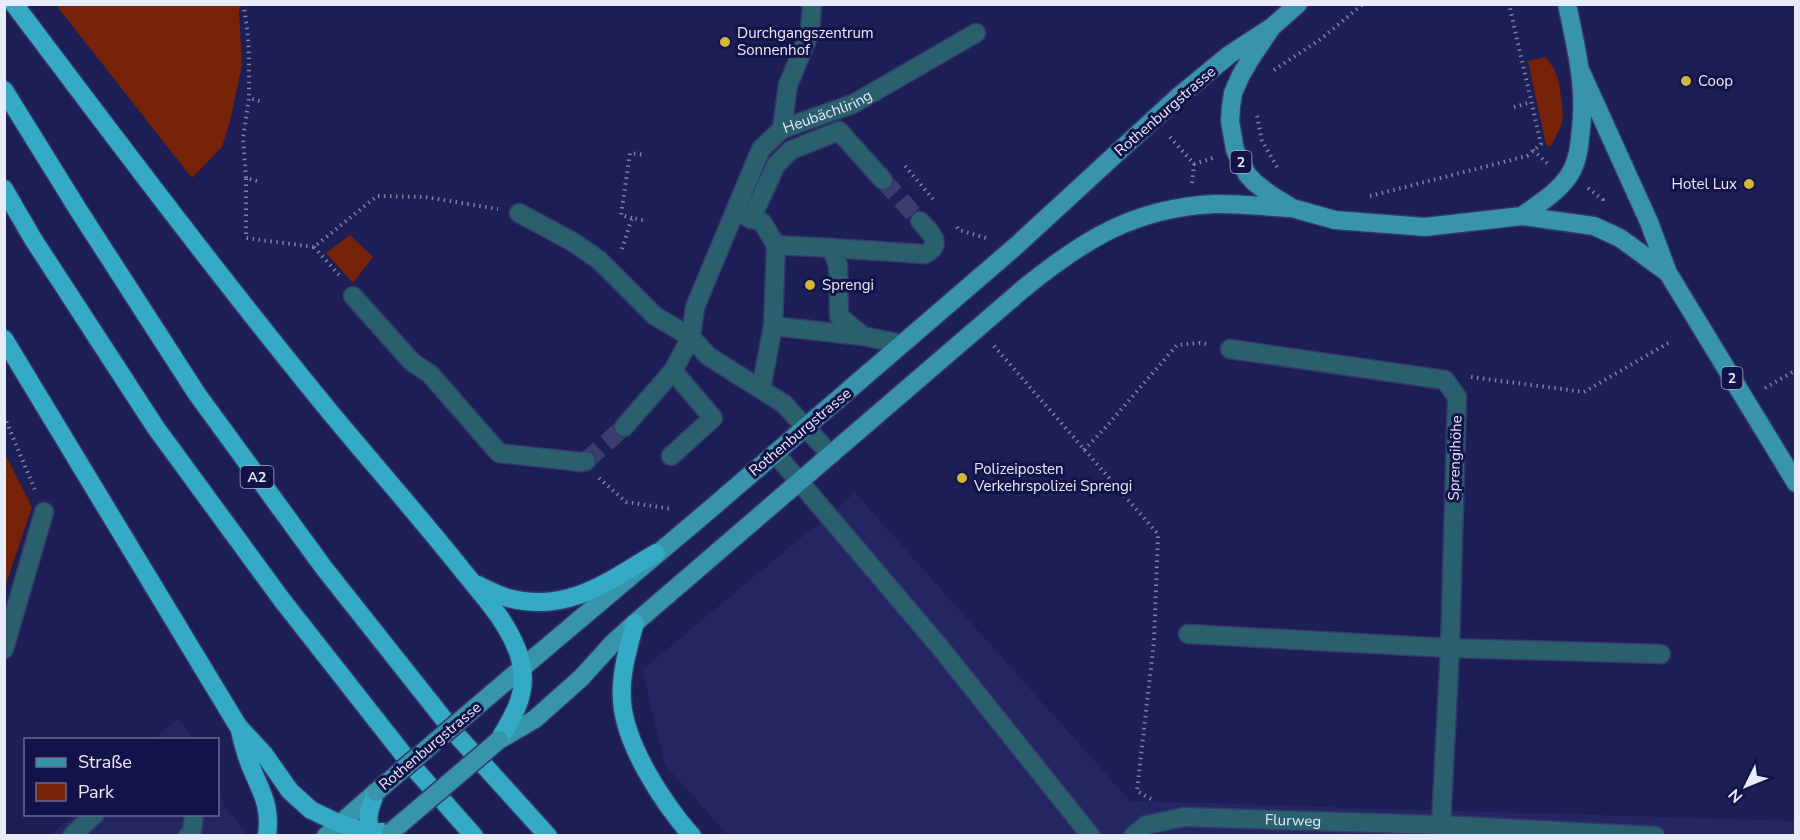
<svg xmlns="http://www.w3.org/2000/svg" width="1800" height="840" font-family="'Nunito Sans',sans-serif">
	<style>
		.built { fill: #242663 }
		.green { fill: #762308 }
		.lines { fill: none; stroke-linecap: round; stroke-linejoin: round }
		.minor-tunnel { stroke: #3b3d6e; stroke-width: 18; stroke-dasharray: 18 9; stroke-linecap: butt }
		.minor-casing { stroke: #343769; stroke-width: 21 }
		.major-casing { stroke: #343769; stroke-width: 21 }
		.highway-casing { stroke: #343769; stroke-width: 21 }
		.path { stroke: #7e81a4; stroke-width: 4; stroke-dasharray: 1.5 4.5; stroke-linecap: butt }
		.minor { stroke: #2a606d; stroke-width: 18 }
		.major { stroke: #3894aa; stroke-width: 18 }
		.highway { stroke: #35aac4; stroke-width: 18 }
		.major-bridge-casing { stroke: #343769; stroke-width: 21; stroke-linecap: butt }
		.major-bridge { stroke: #3894aa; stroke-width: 18 }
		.poi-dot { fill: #d2b635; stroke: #141349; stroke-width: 2 }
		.labels { text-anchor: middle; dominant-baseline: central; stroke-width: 6; stroke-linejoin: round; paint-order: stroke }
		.shield { fill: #141349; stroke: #a8aac4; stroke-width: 1.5 }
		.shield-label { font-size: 14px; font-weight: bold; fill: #e8ebf9 }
		.poi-label { font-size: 15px; fill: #e8ebf9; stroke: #141349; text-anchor: start }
		.street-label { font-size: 15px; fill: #e8ebf9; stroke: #141349 }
	</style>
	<rect width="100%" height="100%" fill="#1c1e55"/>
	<path class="built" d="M 855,493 L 1130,801 L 1795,821 L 1795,835 L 728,835 L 665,765 L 642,670 Z
		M 178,718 L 193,739 L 154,739 L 174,722 Z
		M 218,788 L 225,807 L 244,830 L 244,836 L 50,836 L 73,815 L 218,814 Z"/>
	<path class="green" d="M 56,5 L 241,5 L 239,12 L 242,65 L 230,121 L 222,147 L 192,178 Z
		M 1546,57 L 1554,69 L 1559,82 L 1563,113 L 1562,124 L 1551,146 L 1546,145 L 1528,61 Z
		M 350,235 L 373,257 L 353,283 L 326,253 Z
		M 5,454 L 32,507 L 5,587 Z"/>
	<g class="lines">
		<path class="minor-tunnel" d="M 883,180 L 920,221
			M 586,461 L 624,427"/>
		<defs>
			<g id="minor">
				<path d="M 782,129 L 788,85 L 810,32 L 812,4"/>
				<path d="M 519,213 L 573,242 L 599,260 L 655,316 L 691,337 L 708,356 L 784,404 L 831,455"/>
				<path d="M 735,213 L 762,222 L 776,245 L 773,326 L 761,389"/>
				<path d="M 751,219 L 776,165 L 791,150 L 839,131 L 883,180"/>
				<path d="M 776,245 L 831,248 L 838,265 L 839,316 L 863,336"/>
				<path d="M 831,248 L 925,254 C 945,244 929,231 920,221"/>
				<path d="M 353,296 L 412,362 L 430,374 L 499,453 L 581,462 L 586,461"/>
				<path d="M 773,326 L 863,336 L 902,344"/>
				<path d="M 1230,349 L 1445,380 L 1457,397 L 1450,648 L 1441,825"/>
				<path id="s1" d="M 624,427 L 673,371 L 691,337 L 695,307 L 761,149 L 782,129 L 853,104 L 976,33"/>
				<path d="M 775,453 L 939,646 L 1091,836"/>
				<path d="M 671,456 L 713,418 L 673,371"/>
				<path d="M 1188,634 L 1450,648 L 1661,654"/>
				<path d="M 4,649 L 44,512"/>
				<path d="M 72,836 L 95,814"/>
				<path d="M 188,836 L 192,832 L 194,814"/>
				<path id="s2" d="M 1133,836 L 1146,825 L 1184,817 L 1441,825 L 1655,836"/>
			</g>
			<path id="major" d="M 1298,4 L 1272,27 L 1251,58 L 1241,75 L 1233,93 L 1231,107 L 1230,121 L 1235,150 L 1247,174 L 1254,182 L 1271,195 L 1292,208 L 1335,220 L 1425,227 L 1522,216 L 1594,226 L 1620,238 L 1668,273
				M 1581,72 L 1649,222 L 1668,273 L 1796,483
				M 1522,216 C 1538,204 1556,194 1568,177 C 1576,166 1579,151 1580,138 C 1587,89 1577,52 1567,4
				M 503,684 L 714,506 L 1016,246 L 1179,96 L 1229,55 L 1272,27
				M 499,740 L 535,719 L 581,678 L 612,644 L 635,623 L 1023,289 C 1083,240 1134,208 1214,204 C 1239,203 1266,207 1292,208
				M 326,836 L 376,792"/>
			<path id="highway" d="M 14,4 C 118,142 221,279 330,412 C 374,465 420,517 463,571 C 484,597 508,622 519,655 C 530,689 516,712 499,740
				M 4,90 L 79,211 L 197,394 L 324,568 L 454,732 L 548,836
				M 4,189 L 33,239 L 156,428 L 282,600 L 414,768 L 474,836
				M 4,339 L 238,726 L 264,754 L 290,791 L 311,810 L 334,821 L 365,832 L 391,832
				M 478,585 C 488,590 498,595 508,598 C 567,614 609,581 656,553
				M 635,623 C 628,648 620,675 622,701 C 625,745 663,803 692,836
				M 240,731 C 243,743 246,756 251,767 C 262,794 271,805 267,836
				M 371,836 C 366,816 369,810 376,792"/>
		</defs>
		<use href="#minor" class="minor-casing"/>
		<use href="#major" class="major-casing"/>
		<use href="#highway" class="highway-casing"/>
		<path class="path" d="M 243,4 C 250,35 249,67 249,98
			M 1274,70 L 1321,39 L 1363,4
			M 1514,107 L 1531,102
			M 1257,116 L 1262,141 L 1277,167
			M 1170,137 L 1194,164 L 1213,158
			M 1533,150 L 1548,164
			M 905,166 L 933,199
			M 246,178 L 243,138 L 249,98 L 263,102
			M 257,181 L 246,178 L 246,238 L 314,247 L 377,196 L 425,197 L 498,209
			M 1192,183 L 1194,164
			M 1588,188 L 1603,200 L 1602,203
			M 1370,196 L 1527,156 L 1541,144 L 1509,4
			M 632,218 L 621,215 L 630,153 L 646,155
			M 957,227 L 959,230 L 989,239
			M 314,247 L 340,276
			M 622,249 L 632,218 L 643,220
			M 994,346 L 1158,534 L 1154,641 L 1137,791 L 1151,799
			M 1471,377 L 1584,392 L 1670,342
			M 1765,388 L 1796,370
			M 4,416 L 35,490
			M 1084,450 L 1106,427 L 1177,345 L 1200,343 L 1207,344
			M 599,478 L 626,502 L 672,509"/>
		<use href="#minor" class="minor"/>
		<use href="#major" class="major"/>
		<use href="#highway" class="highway"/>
		<defs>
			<path id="major-bridge" d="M 376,792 L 503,684
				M 391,832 L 499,740"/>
		</defs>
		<use href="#major-bridge" class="major-bridge-casing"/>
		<use href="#major-bridge" class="major-bridge"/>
	</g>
	<g class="poi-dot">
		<circle cx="725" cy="42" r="6"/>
		<circle cx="1686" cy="81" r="6"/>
		<circle cx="1749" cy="184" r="6"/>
		<circle cx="810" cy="285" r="6"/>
		<circle cx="962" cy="478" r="6"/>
	</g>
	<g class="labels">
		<g class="shield">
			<rect x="1230.5" y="151" width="21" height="22" rx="4.5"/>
			<rect x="1721.5" y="367" width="21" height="22" rx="4.5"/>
			<rect x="240.5" y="466" width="33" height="22" rx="4.5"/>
		</g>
		<g class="shield-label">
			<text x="1241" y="162">2</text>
			<text x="1732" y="378">2</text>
			<text x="257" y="477">A2</text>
		</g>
		<g class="poi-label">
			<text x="737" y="33">Durchgangszentrum<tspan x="737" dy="17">Sonnenhof</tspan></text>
			<text x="1698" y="81">Coop</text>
			<text x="1737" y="184" text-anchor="end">Hotel Lux</text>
			<text x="822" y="285">Sprengi</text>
			<text x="974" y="469">Polizeiposten<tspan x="974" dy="17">Verkehrspolizei Sprengi</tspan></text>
		</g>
		<g class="street-label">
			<text transform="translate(1165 111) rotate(-41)">Rothenburgstrasse</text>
			<text stroke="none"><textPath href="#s1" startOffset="392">Heubächliring</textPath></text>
			<text transform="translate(800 432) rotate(-40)">Rothenburgstrasse</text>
			<text transform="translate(1455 458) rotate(-88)">Sprengihöhe</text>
			<text transform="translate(430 746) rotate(-40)">Rothenburgstrasse</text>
			<text stroke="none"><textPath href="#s2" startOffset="165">Flurweg</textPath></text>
		</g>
	</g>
	<rect width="1800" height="840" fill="none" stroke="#e8ebf9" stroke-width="12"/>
	<rect x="24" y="738" width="195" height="78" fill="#141349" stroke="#69698f" stroke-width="1.5"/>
	<rect x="36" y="758" width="30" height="9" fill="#3894aa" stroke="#69698f" stroke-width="1.5"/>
	<text x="78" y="768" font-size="18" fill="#e8ebf9">Straße</text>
	<rect x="36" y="783" width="30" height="18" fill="#762308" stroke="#69698f" stroke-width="1.5"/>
	<text x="78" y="798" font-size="18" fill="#e8ebf9">Park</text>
	<g transform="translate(1746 786) rotate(227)" stroke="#141349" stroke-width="4.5" paint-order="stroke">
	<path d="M0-4.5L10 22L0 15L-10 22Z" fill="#e8ebf9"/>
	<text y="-9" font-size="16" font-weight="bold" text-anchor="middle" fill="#e8ebf9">N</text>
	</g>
</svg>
